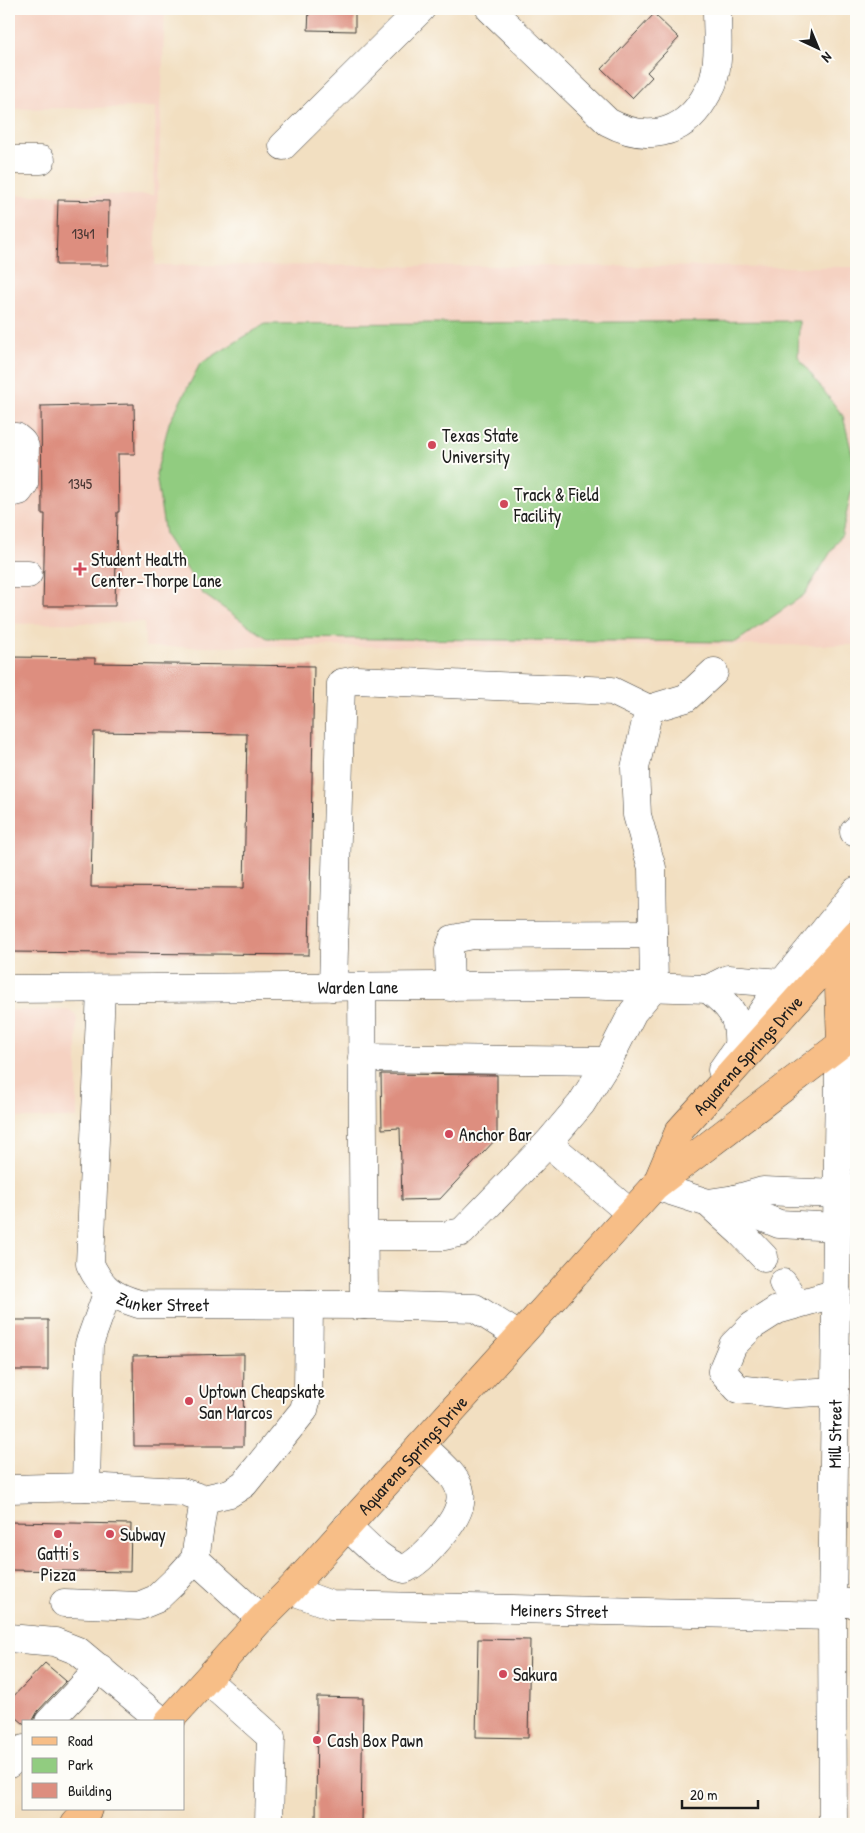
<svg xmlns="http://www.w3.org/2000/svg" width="865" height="1833" font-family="'Patrick Hand',sans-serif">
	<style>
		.built { fill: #f5d2c2 }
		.green { fill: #91cc80; stroke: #56744e }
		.building { fill: #dd8e7f; fill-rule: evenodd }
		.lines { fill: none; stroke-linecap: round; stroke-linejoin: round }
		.minor-casing { stroke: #3c3935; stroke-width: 29 }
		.major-casing { stroke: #3c3935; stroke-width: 29 }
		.minor { stroke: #fff; stroke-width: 28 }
		.major { stroke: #f7be87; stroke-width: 28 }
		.poi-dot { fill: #d1495b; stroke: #fdfcf7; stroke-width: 2 }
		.labels { text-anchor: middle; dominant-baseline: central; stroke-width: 4; stroke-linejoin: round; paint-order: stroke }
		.number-label { font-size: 15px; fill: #4c3835 }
		.poi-label { font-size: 18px; fill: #1c1c1c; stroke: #fdfcf7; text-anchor: start }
		.street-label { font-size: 18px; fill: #1c1c1c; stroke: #fdfcf7 }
	</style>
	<rect width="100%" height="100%" fill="#fdfcf7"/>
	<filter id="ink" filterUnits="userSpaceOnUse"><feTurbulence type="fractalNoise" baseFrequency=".02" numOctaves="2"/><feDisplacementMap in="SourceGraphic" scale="10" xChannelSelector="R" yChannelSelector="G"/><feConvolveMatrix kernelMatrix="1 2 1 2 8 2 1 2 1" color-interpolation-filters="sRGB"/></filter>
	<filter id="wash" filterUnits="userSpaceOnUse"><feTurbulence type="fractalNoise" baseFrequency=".0096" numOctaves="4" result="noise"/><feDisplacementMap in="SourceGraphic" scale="20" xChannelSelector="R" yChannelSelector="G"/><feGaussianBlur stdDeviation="1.12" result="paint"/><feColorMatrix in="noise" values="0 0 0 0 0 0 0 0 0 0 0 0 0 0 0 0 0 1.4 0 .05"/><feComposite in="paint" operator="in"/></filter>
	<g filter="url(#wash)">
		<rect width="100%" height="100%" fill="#f2dfc1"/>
		<path class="built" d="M 9,9 L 165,9 L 155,265 L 856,267 L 856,645 L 145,647 L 144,622 L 9,624 L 9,195 L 153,195 L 156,107 L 9,109 Z
			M 9,1010 L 70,1010 L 75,1014 L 77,1019 L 77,1118 L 9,1118 Z
			M 856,1202 L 856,1824 L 851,1824 L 853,1664 Z"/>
		<path class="green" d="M 799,321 L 798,357 L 843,416 L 856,470 L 842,534 L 804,595 L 736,642 L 267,638 L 203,594 L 165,535 L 156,474 L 169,423 L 200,364 L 265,324 Z"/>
		<g id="blocks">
			<path class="building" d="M 309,9 L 355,9 L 355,31 L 308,30 Z
				M 654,14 L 679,38 L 647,72 L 652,77 L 632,98 L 602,69 Z
				M 58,200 L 109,201 L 108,265 L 56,265 Z
				M 134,404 L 135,454 L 118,454 L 119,512 L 117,512 L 115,606 L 43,606 L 45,514 L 42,514 L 41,406 Z
				M 9,657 L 95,658 L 95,663 L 314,666 L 309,955 L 9,952 ZM 94,732 L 247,734 L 244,888 L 91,887 Z
				M 381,1074 L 497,1075 L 497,1138 L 440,1199 L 402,1200 L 400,1128 L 382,1129 Z
				M 9,1320 L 48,1320 L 48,1370 L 9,1370 Z
				M 244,1354 L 243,1446 L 134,1446 L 133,1356 Z
				M 9,1522 L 131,1524 L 130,1572 L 9,1570 Z
				M 478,1639 L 530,1640 L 528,1738 L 476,1737 Z
				M 45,1663 L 66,1681 L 38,1711 L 32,1722 L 24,1722 L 24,1724 L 9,1711 L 9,1701 Z
				M 317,1697 L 363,1698 L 361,1824 L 316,1824 Z"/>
		</g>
	</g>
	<g filter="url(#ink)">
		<use href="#blocks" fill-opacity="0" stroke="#3c3935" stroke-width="1"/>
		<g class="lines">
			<defs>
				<g id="minor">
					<path d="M 490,9 L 608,122 C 645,142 682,136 704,99 C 707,93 711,88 713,82 C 720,58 717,33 717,9"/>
					<path d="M 283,146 L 421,9"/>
					<path d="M 9,160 L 41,160"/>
					<path d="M 9,437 L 16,437 L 22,442 L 25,447 L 24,484 L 19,491 L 9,493"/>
					<path d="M 9,574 L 28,574"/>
					<path d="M 856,830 L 854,832 L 856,833"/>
					<path d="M 333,987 L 341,683 L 356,680 L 612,691 L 649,709"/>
					<path d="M 362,987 L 364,1305"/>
					<path d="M 450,987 L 449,950 L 453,939 L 473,935 L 653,934"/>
					<path id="s1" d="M 9,989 L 575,985 L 708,989 L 728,979 L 782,983"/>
					<path id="s2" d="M 101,989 L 90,1264 C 102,1289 112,1296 139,1304 L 364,1305 L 475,1308 L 519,1336"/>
					<path d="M 708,989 C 731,1007 740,1017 738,1047"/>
					<path d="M 362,1058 L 608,1061"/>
					<path d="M 722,1070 L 782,983 L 856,891"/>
					<path d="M 655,1186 L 708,1203 L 741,1233 L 764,1257"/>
					<path d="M 735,1199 L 752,1213 L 779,1224 L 838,1227"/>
					<path d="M 708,1203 L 735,1199 L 763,1191 L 838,1194"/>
					<path d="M 630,1213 L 548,1143 L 581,1104 L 608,1061 L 633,1012 L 654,987 L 652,868 L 637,815 L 635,768 L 649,709 L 686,698 L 714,672"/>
					<path d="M 363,1236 L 444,1236 L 462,1232 L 548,1143"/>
					<path d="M 783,1283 L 797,1304"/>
					<path d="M 835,1391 L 784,1394 L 738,1389 L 722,1371 L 733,1345 L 752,1326 L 777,1310 L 837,1293"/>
					<path d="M 86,1487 L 89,1344 L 108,1291"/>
					<path d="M 9,1489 L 86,1487 L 182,1492 L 204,1499 L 230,1493 L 244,1484 L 304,1410 L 308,1392 L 309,1305"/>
					<path d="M 204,1499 L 195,1559 L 261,1619"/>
					<path d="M 347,1526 C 363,1541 384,1565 405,1569 C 420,1561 431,1548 442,1535 C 479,1491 455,1477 421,1445"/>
					<path id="s3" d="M 290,1590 L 331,1605 L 832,1616"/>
					<path d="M 64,1603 L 139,1606 L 156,1599 L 177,1579 L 195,1559"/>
					<path d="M 832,1603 L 856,1603"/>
					<path d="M 9,1638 L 55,1642 L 78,1651 L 163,1722"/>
					<path d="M 207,1680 L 271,1737 L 269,1824"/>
					<path d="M 49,1722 L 100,1668"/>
					<path d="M 9,1764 L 24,1749"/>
					<path id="s4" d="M 833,1824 L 832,1616 L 839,1075 L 841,1044 L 856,1029"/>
				</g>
				<g id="major">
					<path id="s5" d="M 656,1185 L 679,1131 L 856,934"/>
					<path id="s6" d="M 168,1722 L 261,1619 L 290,1590 L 655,1186 L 841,1044 L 839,988 L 856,968"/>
					<path d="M 75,1824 L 88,1809"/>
				</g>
			</defs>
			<use href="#minor" class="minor-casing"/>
			<use href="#major" class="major-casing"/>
			<use href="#minor" class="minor"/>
			<use href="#major" class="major"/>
		</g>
	</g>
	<g class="poi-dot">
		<circle cx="432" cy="445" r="5"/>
		<circle cx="504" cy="504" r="5"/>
		<path d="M77.5 561.5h5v5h5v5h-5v5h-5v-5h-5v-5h5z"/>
		<circle cx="449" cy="1134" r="5"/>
		<circle cx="189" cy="1401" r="5"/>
		<circle cx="58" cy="1534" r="5"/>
		<circle cx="110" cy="1534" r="5"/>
		<circle cx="503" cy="1674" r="5"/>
		<circle cx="317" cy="1740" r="5"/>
	</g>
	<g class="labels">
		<g class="number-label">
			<text x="83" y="233">1341</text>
			<text x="80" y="483">1345</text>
		</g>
		<g class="poi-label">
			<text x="442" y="435">Texas State<tspan x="442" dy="21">University</tspan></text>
			<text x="514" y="494">Track &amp; Field<tspan x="514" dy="21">Facility</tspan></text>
			<text x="91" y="559">Student Health<tspan x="91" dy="21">Center-Thorpe Lane</tspan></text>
			<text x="459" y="1134">Anchor Bar</text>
			<text x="199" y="1391">Uptown Cheapskate<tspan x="199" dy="21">San Marcos</tspan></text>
			<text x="120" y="1534">Subway</text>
			<text x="58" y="1553" text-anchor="middle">Gatti's<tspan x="58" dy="21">Pizza</tspan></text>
			<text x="513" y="1674">Sakura</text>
			<text x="327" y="1740">Cash Box Pawn</text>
		</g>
		<g class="street-label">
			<text stroke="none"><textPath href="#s1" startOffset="349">Warden Lane</textPath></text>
			<text stroke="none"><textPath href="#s5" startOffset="161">Aquarena Springs Drive</textPath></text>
			<text stroke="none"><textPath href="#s2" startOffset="365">Zunker Street</textPath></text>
			<text stroke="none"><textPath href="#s4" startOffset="390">Mill Street</textPath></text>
			<text stroke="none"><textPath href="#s6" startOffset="362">Aquarena Springs Drive</textPath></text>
			<text stroke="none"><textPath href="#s3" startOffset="272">Meiners Street</textPath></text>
		</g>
	</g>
	<rect width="865" height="1833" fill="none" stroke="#fdfcf7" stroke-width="30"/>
	<rect x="22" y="1720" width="162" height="90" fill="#fdfcf7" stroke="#a3a29f"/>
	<rect x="32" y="1737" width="25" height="8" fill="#f7be87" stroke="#a3a29f"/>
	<text x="68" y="1746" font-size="15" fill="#1c1c1c">Road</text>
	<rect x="32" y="1758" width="25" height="15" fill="#91cc80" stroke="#a3a29f"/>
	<text x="68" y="1770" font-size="15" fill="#1c1c1c">Park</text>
	<rect x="32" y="1783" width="25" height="15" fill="#dd8e7f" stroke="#a3a29f"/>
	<text x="68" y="1796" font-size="15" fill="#1c1c1c">Building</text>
	<g transform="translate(818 48) rotate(136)" stroke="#fdfcf7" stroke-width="4" paint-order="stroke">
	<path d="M0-4L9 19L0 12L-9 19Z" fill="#1c1c1c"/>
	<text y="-8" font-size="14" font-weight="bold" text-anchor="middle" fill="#1c1c1c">N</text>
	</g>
	<path d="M682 1800v8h76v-8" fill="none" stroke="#1c1c1c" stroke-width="2.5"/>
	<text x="690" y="1800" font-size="15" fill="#1c1c1c" stroke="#fdfcf7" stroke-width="4" paint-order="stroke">20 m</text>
</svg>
